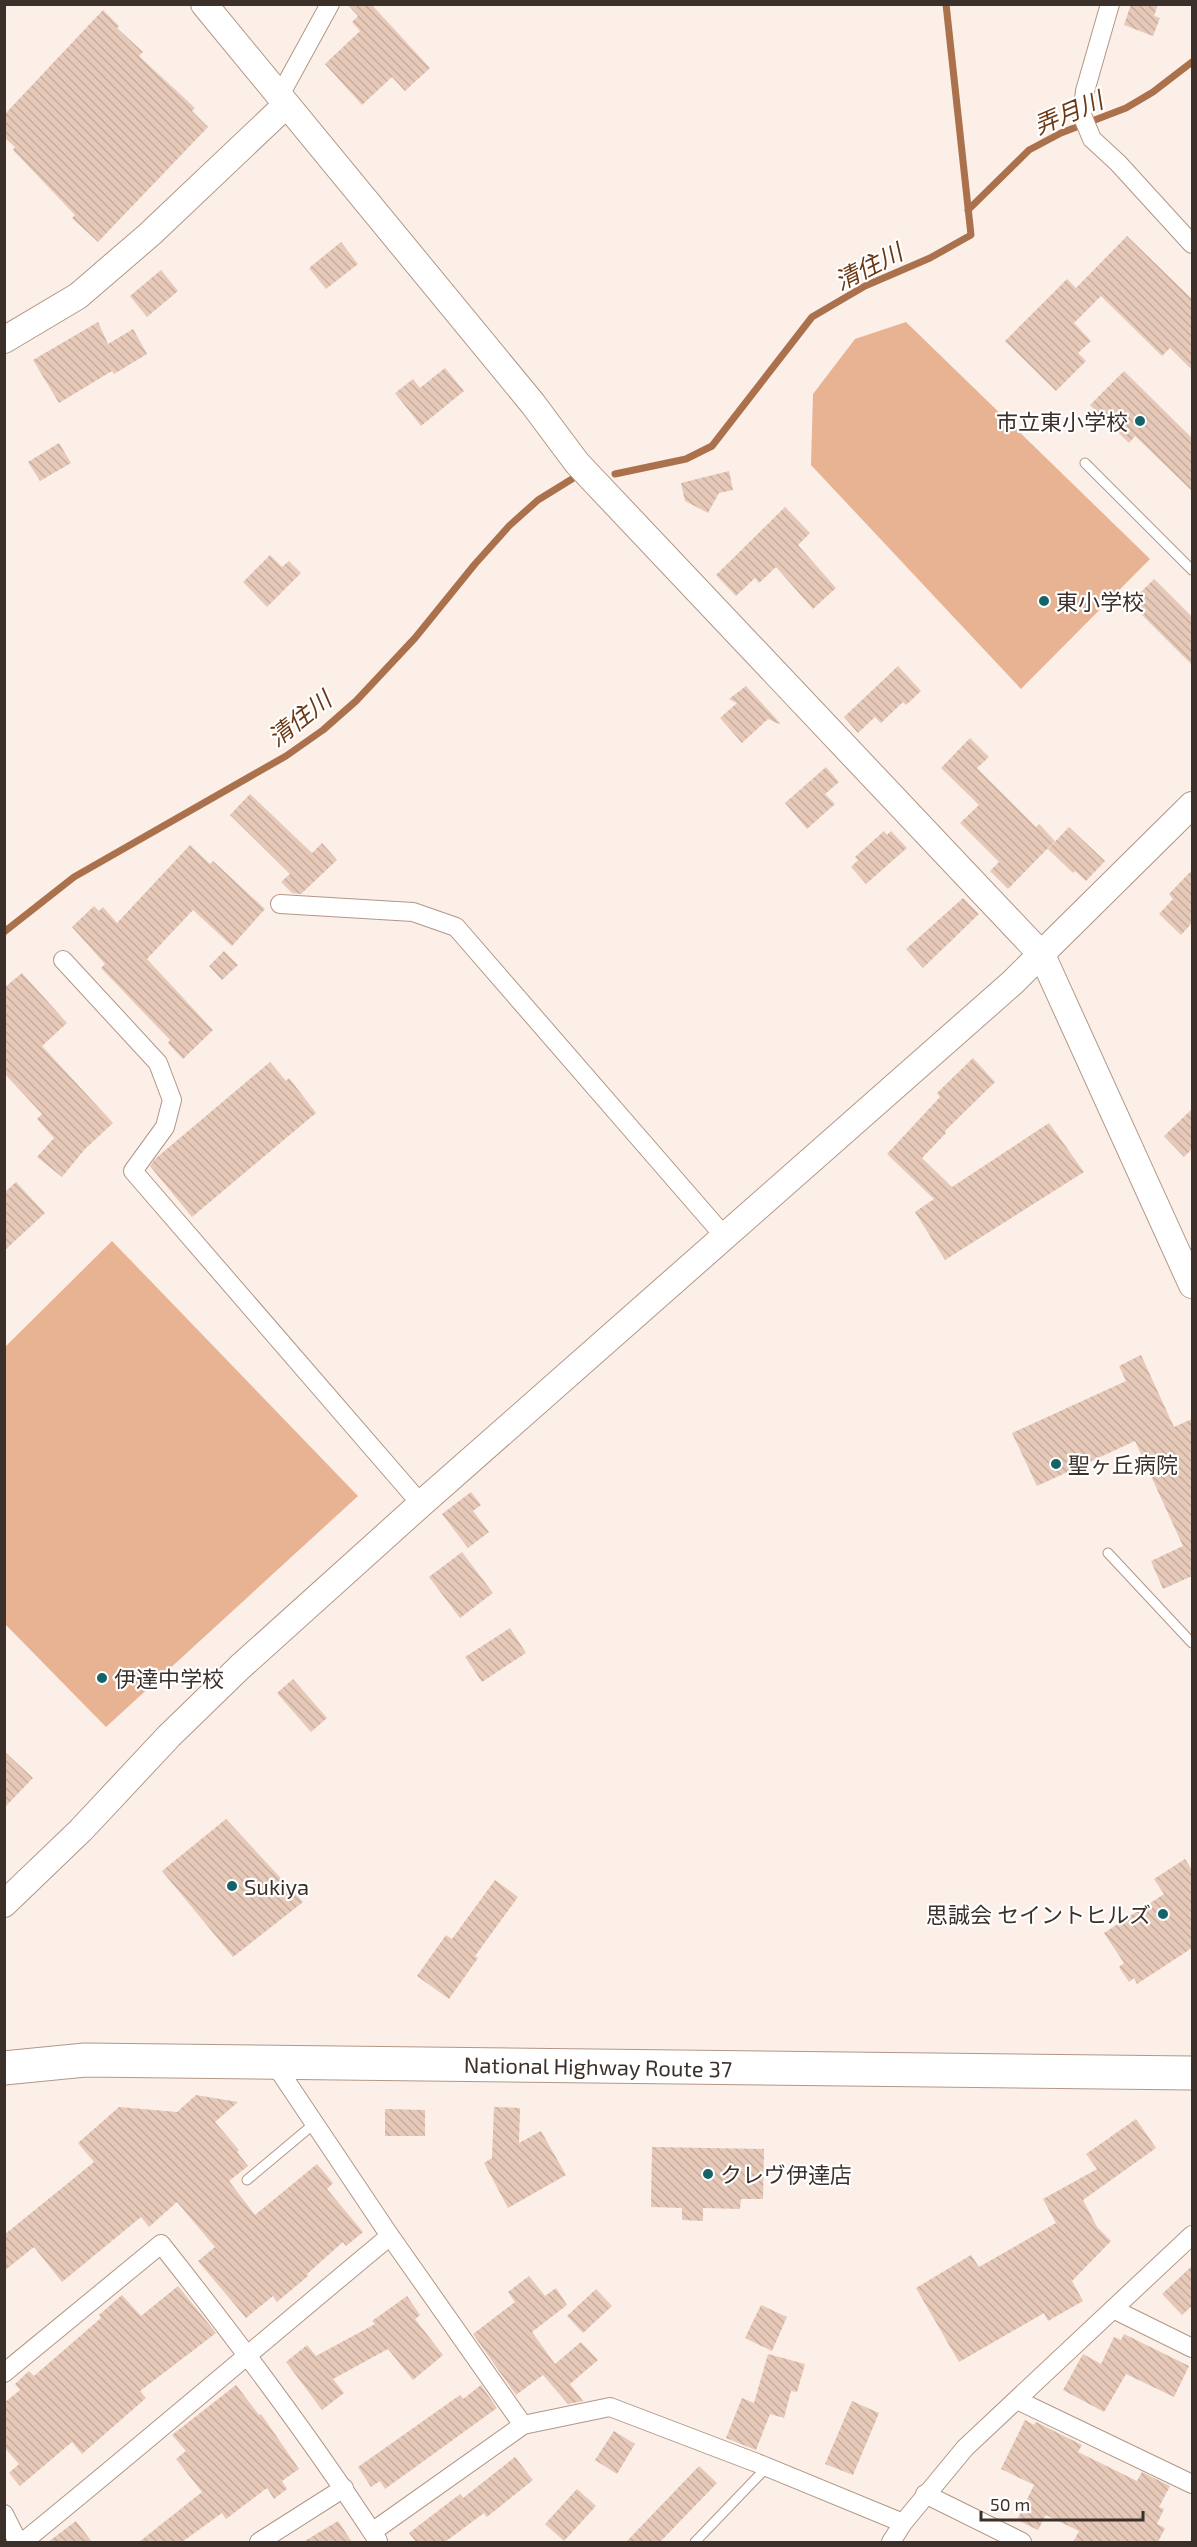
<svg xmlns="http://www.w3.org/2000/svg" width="1197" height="2547" font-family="'Exo 2','Noto Sans JP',sans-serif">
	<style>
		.pitch { fill: #e7b393 }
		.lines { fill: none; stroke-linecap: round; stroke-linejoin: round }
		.stream { stroke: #aa714c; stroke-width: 7 }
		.building { fill: url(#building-back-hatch) }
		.lane-casing { stroke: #b29786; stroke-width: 11 }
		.street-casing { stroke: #b29786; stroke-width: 20 }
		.secondary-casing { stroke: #b29786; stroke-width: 28 }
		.highway-casing { stroke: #b29786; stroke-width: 35 }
		.lane { stroke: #fff; stroke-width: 9 }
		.street { stroke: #fff; stroke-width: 18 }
		.secondary { stroke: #fff; stroke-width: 26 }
		.highway { stroke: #fff; stroke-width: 33 }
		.poi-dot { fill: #146369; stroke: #fff; stroke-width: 2 }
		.labels { text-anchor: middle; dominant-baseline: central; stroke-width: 4.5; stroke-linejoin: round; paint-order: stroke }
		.poi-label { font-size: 22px; fill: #3c312a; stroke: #fff; text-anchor: start }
		.street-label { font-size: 22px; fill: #3c312a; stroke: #fff }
		.water-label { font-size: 24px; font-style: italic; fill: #6b3813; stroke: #fff }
	</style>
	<defs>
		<pattern id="building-back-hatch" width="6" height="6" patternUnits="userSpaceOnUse" patternTransform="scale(1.5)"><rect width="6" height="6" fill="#e6c9b8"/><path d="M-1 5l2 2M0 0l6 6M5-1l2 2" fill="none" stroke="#c6ad9e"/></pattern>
	</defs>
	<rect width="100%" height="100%" fill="#fbefe8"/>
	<path class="pitch" d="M 906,322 L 1150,559 L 1021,689 L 811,465 L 813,394 L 855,339 Z
		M 112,1241 L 358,1496 L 106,1727 L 5,1624 L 4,1348 Z"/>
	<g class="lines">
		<path class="stream" d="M 968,210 L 1029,150 L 1061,133 L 1126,108 L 1153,92 L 1192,62
			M 615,474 L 686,459 L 712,446 L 812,317 L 865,286 L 930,258 L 971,235 L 946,4
			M 4,932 L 74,877 L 286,756 L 323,730 L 356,701 L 415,638 L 475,564 L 509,526 L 538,500 L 572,479"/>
	</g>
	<path class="building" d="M 347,4 L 371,4 L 430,68 L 405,91 L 392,77 L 362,105 L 325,64 L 360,31 L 352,22 L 358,16 Z
		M 1131,4 L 1158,4 L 1154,16 L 1160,18 L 1153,36 L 1124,25 Z
		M 103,10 L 119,26 L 117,28 L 143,52 L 139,56 L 195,108 L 192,111 L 208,127 L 98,242 L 72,218 L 75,215 L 13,150 L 15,147 L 4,137 L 4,115 Z
		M 1127,236 L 1192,299 L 1192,370 L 1170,348 L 1162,356 L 1101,296 L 1074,323 L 1091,341 L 1078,353 L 1086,361 L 1056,391 L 1005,341 L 1067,279 L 1076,288 Z
		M 341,242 L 358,264 L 326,289 L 309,268 Z
		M 161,270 L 178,291 L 147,317 L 130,296 Z
		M 98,322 L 108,344 L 133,329 L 147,354 L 114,374 L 112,371 L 59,403 L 33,360 Z
		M 445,368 L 464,391 L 421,426 L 395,393 L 413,379 L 420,388 Z
		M 1124,371 L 1192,438 L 1192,491 L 1135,436 L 1129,443 L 1090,405 Z
		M 59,443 L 71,463 L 40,481 L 28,462 Z
		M 729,471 L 733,490 L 719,493 L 708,513 L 685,501 L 681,483 Z
		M 785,507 L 810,533 L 798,545 L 836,588 L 813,609 L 776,567 L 759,583 L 755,578 L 736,596 L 716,575 Z
		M 270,555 L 282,567 L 289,561 L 301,573 L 267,607 L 243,582 Z
		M 1154,579 L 1192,617 L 1192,665 L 1130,603 Z
		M 898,666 L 921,691 L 906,705 L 903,702 L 881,723 L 875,717 L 858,733 L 844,717 Z
		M 746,686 L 780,723 L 779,724 L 768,719 L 742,743 L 720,718 L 737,703 L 729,699 Z
		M 970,738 L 989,757 L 977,768 L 1036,827 L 1039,824 L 1055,841 L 1008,889 L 990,871 L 999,862 L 960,823 L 979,805 L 941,768 Z
		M 826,767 L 839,782 L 825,794 L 835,804 L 807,829 L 785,803 Z
		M 250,794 L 312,853 L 322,843 L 337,860 L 301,894 L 292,893 L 281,882 L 290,874 L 230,815 Z
		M 1069,827 L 1105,861 L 1086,881 L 1075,871 L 1073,873 L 1048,849 Z
		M 884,831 L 887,835 L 891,831 L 907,848 L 866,884 L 851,867 L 858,860 L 855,857 Z
		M 190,845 L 210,864 L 213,861 L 265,909 L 232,946 L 193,910 L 147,959 L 213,1030 L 183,1059 L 168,1043 L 170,1040 L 101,968 L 105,964 L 72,927 L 94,906 L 99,911 L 103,907 L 117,923 Z
		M 1192,870 L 1192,923 L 1181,935 L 1159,914 L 1173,899 L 1169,894 Z
		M 963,898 L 979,914 L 923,968 L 906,949 Z
		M 224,951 L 238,965 L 222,980 L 209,966 Z
		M 22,973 L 67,1023 L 42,1046 L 113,1123 L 85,1149 L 62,1177 L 37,1157 L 54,1138 L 37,1119 L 42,1114 L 4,1073 L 4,988 Z
		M 973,1058 L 995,1082 L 945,1131 L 946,1133 L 922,1158 L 952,1187 L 1049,1123 L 1084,1172 L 945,1260 L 915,1212 L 934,1199 L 887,1154 L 940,1097 L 937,1093 Z
		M 270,1062 L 286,1081 L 289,1078 L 316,1113 L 192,1217 L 150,1166 L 155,1159 Z
		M 1192,1109 L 1192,1149 L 1184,1157 L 1164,1136 Z
		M 16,1182 L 45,1213 L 4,1251 L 4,1193 Z
		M 1141,1355 L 1174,1427 L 1192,1419 L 1192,1576 L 1163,1589 L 1151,1561 L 1183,1546 L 1135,1441 L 1037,1486 L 1012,1433 L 1126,1381 L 1119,1366 Z
		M 471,1492 L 481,1505 L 473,1511 L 489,1532 L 468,1548 L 442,1514 Z
		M 462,1552 L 493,1593 L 460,1618 L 429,1577 Z
		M 510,1628 L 526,1653 L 482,1682 L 465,1657 Z
		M 293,1679 L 327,1718 L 311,1732 L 277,1693 Z
		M 4,1751 L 33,1778 L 4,1808 Z
		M 226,1819 L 303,1902 L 233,1957 L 162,1871 Z
		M 1185,1859 L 1192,1870 L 1192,1948 L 1137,1984 L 1134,1978 L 1129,1982 L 1119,1967 L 1124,1963 L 1104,1933 L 1164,1894 L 1154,1879 Z
		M 495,1880 L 518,1897 L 475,1956 L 478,1958 L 449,1999 L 417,1976 L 446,1935 L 452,1939 Z
		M 196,2095 L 238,2102 L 215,2122 L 239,2150 L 237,2152 L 248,2166 L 229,2181 L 255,2215 L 317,2164 L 333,2183 L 327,2189 L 363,2232 L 346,2246 L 343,2242 L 307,2274 L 308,2276 L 277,2302 L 273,2296 L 246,2318 L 198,2261 L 215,2247 L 177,2202 L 149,2227 L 141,2217 L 62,2282 L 34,2247 L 4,2271 L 4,2235 L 94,2162 L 78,2143 L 119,2107 L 177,2112 Z
		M 494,2107 L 520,2108 L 519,2143 L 541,2131 L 566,2175 L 508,2208 L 484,2163 L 492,2158 Z
		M 385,2109 L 425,2110 L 425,2136 L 385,2136 Z
		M 1136,2119 L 1156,2148 L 1083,2200 L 1097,2227 L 1111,2241 L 1072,2281 L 1083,2301 L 1048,2321 L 1044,2313 L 959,2362 L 916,2288 L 971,2255 L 979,2267 L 1056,2223 L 1043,2199 L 1097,2169 L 1086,2154 Z
		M 652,2147 L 764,2149 L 763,2199 L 741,2199 L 740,2209 L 703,2208 L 703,2221 L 682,2220 L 682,2208 L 651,2207 Z
		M 1192,2266 L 1192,2306 L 1182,2315 L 1162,2294 Z
		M 529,2276 L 545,2296 L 556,2288 L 567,2305 L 532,2332 L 555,2364 L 581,2342 L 598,2360 L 570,2384 L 583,2401 L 568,2404 L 543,2375 L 516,2395 L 473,2334 L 515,2302 L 508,2292 Z
		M 178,2286 L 216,2333 L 140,2391 L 146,2398 L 82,2454 L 72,2442 L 20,2486 L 9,2473 L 19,2464 L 4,2447 L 4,2403 L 20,2390 L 15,2384 L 29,2371 L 34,2376 L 101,2318 L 99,2315 L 122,2295 L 141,2316 Z
		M 596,2289 L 612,2306 L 583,2333 L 567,2316 Z
		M 407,2296 L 420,2315 L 415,2319 L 443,2355 L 413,2380 L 388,2349 L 333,2379 L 344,2393 L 322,2410 L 286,2362 L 307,2345 L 316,2356 L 375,2324 L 372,2321 Z
		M 761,2305 L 787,2317 L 772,2351 L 745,2338 Z
		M 1124,2334 L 1189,2366 L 1174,2397 L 1126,2374 L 1104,2412 L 1063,2390 L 1083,2354 L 1101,2364 L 1114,2337 L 1121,2340 Z
		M 768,2354 L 805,2364 L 797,2392 L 791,2391 L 784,2418 L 770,2414 L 756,2450 L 726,2438 L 742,2398 L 754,2403 Z
		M 236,2385 L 259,2415 L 261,2414 L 299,2469 L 282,2481 L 287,2489 L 274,2499 L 267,2488 L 226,2519 L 222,2513 L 182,2542 L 139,2542 L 202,2492 L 176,2459 L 186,2451 L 172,2435 Z
		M 481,2385 L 497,2408 L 385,2489 L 380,2481 L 371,2487 L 358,2467 L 460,2395 L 463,2399 Z
		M 852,2401 L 879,2413 L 853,2475 L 825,2464 Z
		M 1025,2420 L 1034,2425 L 1036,2422 L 1082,2445 L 1078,2452 L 1137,2481 L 1142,2472 L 1170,2486 L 1159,2507 L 1164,2509 L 1157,2524 L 1165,2528 L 1158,2542 L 1073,2542 L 1079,2531 L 1046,2515 L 1038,2530 L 1017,2520 L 1034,2485 L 1001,2469 Z
		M 614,2431 L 635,2444 L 617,2474 L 595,2460 Z
		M 515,2457 L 533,2480 L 487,2517 L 484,2513 L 445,2542 L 416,2542 L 409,2533 L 460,2494 L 463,2498 Z
		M 699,2466 L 717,2483 L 660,2542 L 626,2542 Z
		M 577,2489 L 596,2506 L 564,2541 L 545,2524 Z
		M 76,2521 L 92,2542 L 48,2542 Z
		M 338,2521 L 352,2542 L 303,2542 Z"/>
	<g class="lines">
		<defs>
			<path id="lane" d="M 1085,463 L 1192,570
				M 1108,1553 L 1192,1643
				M 247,2180 L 315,2123
				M 695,2542 L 767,2467"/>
			<path id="street" d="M 1110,4 L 1085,91 L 1082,115 L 1092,139 L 1118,163 L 1192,244
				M 279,97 L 330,4
				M 280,904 L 413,912 L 456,927 L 725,1237
				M 63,960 L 158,1063 L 172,1100 L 165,1127 L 133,1171 L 421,1504
				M 274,2063 L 390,2236 L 523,2425
				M 1113,2309 L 1192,2348
				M 4,2373 L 161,2244 C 237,2340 311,2438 378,2541
				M 1017,2400 L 1192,2484
				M 925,2494 L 1022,2542
				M 4,2514 L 18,2542
				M 372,2532 L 523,2425 L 610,2407 L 757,2463 L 903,2523
				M 23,2542 C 146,2442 267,2338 390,2236
				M 259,2542 L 344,2488
				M 891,2542 L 903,2523 L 965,2448 L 1192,2235"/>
			<path id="secondary" d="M 204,4 L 533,404 L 577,463 L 1042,955 L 1192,1285
				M 4,340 L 78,296 L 150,234 L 285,106
				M 4,1904 L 81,1830 L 169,1736 L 240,1667 L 421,1504 L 1012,983 L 1192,805"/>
			<path id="highway" d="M 4,2068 L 85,2060 L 1192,2073"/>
		</defs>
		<use href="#lane" class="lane-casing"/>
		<use href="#street" class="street-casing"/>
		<use href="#secondary" class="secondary-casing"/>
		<use href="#highway" class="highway-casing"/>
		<use href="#lane" class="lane"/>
		<use href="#street" class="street"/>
		<use href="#secondary" class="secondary"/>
		<use href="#highway" class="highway"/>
	</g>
	<g class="poi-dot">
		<circle cx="1140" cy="421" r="6"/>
		<circle cx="1044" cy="601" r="6"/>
		<circle cx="1056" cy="1464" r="6"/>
		<circle cx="102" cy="1678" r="6"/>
		<circle cx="232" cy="1886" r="6"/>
		<circle cx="1163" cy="1914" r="6"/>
		<circle cx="708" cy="2174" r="6"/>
	</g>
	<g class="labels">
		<g class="poi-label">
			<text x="1128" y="421" text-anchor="end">市立東小学校</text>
			<text x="1056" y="601">東小学校</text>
			<text x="1068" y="1464">聖ヶ丘病院</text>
			<text x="114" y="1678">伊達中学校</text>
			<text x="244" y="1886">Sukiya</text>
			<text x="1151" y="1914" text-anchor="end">思誠会 セイントヒルズ</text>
			<text x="720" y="2174">クレヴ伊達店</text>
		</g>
		<g class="street-label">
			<text transform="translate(598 2066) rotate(1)">National Highway Route 37</text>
		</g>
		<g class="water-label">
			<text transform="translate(1068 112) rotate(-23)">弄月川</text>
			<text transform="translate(868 266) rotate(-27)">清住川</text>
			<text transform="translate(299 718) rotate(-38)">清住川</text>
		</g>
	</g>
	<rect width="1197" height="2547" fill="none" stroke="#3c312a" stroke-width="12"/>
	<path d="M981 2511v9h162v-9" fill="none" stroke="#3c312a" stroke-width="3"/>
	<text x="990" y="2511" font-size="18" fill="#3c312a" stroke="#ffffff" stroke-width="4.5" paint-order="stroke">50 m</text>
</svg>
